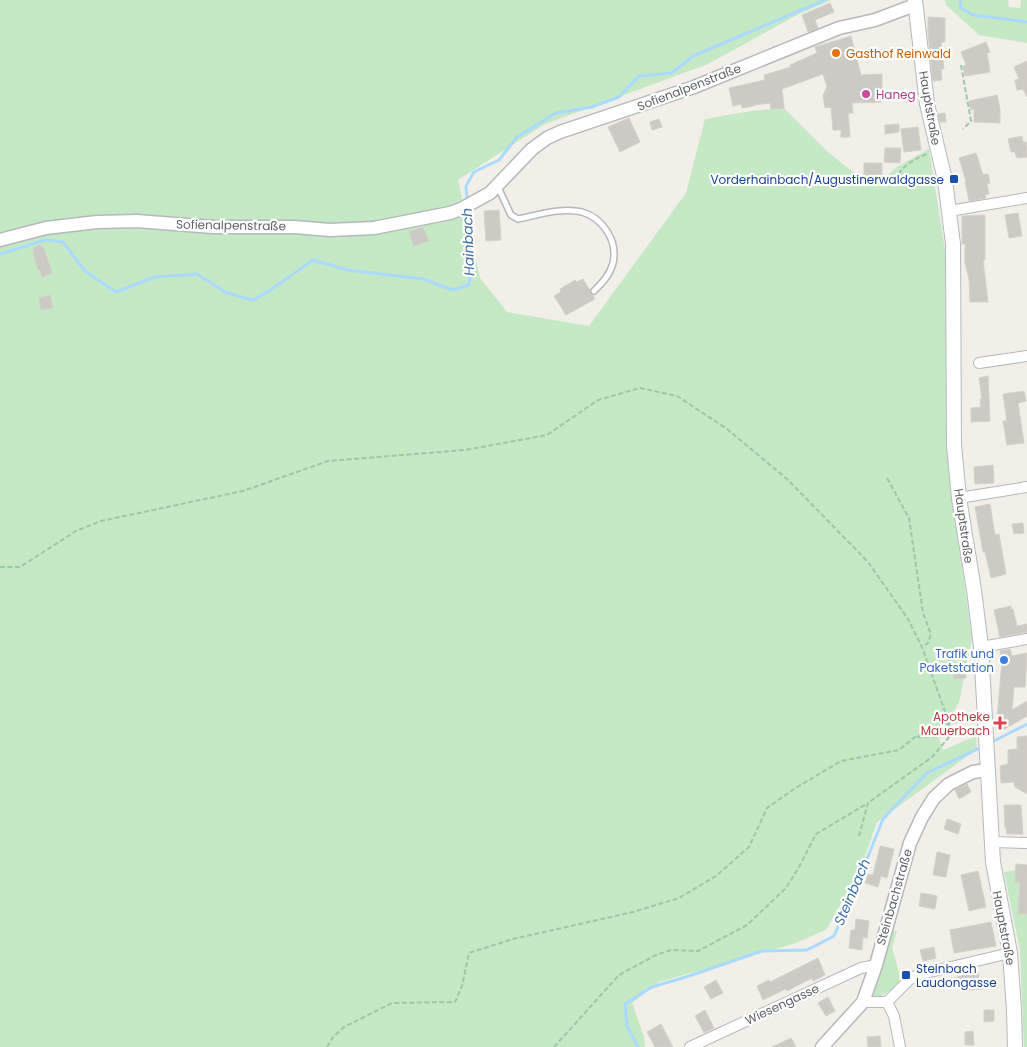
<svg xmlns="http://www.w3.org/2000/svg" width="1027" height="1047" font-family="Poppins,sans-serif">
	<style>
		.green { fill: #c5e8c5 }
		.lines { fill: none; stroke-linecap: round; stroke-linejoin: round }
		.stream { stroke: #aadaff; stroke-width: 3 }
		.building { fill: #cccac5; stroke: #d6d1c6 }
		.service-casing { stroke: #b5b8bc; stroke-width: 8 }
		.minor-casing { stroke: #b5b8bc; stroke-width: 12 }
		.tertiary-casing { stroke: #b5b8bc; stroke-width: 15 }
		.secondary-casing { stroke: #b6babf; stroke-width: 16 }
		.path { stroke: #9cc7a9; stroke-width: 2; stroke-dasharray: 5 2.5; stroke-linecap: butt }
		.service { stroke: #fff; stroke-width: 5 }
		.minor { stroke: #fff; stroke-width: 10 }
		.tertiary { stroke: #fff; stroke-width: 12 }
		.secondary { stroke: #fff; stroke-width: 14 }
		.food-dot { fill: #e8710a; stroke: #fff; stroke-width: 2 }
		.hotel-dot { fill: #d1479c; stroke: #fff; stroke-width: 2 }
		.transit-dot { fill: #1a4fb4; stroke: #fff; stroke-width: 2 }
		.shop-dot { fill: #3f7fe0; stroke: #fff; stroke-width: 2 }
		.health-dot { fill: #e0444e; stroke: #fff; stroke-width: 2 }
		.labels { text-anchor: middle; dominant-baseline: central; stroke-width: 4.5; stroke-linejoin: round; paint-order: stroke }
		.food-label { font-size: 12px; fill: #c56008; stroke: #fff; text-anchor: start }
		.street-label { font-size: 12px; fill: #5f6368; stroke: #fff }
		.hotel-label { font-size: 12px; fill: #b23c85; stroke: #fff; text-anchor: start }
		.transit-label { font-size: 12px; fill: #164399; stroke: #fff; text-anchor: end }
		.shop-label { font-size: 12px; fill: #366cbe; stroke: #fff; text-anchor: end }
		.health-label { font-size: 12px; fill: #be3a42; stroke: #fff; text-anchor: end }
		.water-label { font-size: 14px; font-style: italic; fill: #4174aa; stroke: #fff }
	</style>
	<rect width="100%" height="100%" fill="#f1efe8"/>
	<path class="green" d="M 0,0 L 831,0 L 797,15 L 708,64 L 545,124 L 458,180 L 480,278 L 507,312 L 589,326 L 686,193 L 705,119 L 751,111 L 784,108 L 829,153 L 863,180 L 882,180 L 897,167 L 929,149 L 947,263 L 948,411 L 946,425 L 953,500 L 972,639 L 959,702 L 939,738 L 943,750 L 976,736 L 977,749 L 877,822 L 861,868 L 826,930 L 793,944 L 659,982 L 632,1003 L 644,1037 L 645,1047 L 0,1047 Z
		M 945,0 L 1008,0 L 1009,7 L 1020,8 L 1021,0 L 1027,0 L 1027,43 L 979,35 L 946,5 Z
		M 1016,870 L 1015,882 L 1027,883 L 1027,1047 L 1024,1047 L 1020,950 L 1004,872 Z
		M 893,930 L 897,931 L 892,947 L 899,972 L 899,981 L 895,988 L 877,998 L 872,995 Z"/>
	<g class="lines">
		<path class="stream" d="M 960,0 L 961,8 L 973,15 L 1027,22
			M 467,201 L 466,186 L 474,172 L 499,160 L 517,137 L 556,113 L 592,107 L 619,97 L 639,76 L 672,73 L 693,56 L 825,0
			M 0,254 L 45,240 L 63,242 L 85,271 L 116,292 L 155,277 L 197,274 L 227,293 L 253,300 L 269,291 L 313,260 L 348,270 L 423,279 L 453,290 L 469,285 L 471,268 L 467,210
			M 990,743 L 1027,724
			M 638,1047 L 627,1026 L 625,1004 L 652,987 L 689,976 L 762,951 L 807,950 L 834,936 L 859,879 L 883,819 L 927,773 L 982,747"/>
	</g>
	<path class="building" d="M 830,3 L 834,12 L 815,20 L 818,28 L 808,32 L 802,15 Z
		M 928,17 L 945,18 L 945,42 L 941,42 L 944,69 L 941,69 L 942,80 L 933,81 L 928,33 Z
		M 851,36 L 861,75 L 882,74 L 882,102 L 852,103 L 853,113 L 848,113 L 850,137 L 841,137 L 841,130 L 833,130 L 831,107 L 825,108 L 823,95 L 827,87 L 823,74 L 782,89 L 784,108 L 771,109 L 770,103 L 754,105 L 754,106 L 742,108 L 741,104 L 733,106 L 729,88 L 765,80 L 764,75 L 791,67 L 790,65 L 817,53 L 815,47 Z
		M 986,42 L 990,52 L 987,53 L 990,72 L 965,76 L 963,66 L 966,65 L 961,52 Z
		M 1027,61 L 1027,97 L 1023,89 L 1017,90 L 1015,80 L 1019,79 L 1014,67 Z
		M 997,95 L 1000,109 L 1000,123 L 974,122 L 974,109 L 971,110 L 969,101 Z
		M 945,113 L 946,122 L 940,122 L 938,114 Z
		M 629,118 L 640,142 L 620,152 L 608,127 Z
		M 659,119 L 662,127 L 652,130 L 650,122 Z
		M 899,124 L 899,132 L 885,134 L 885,125 Z
		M 918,127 L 921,150 L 904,152 L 901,129 Z
		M 1022,136 L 1023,142 L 1026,142 L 1027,157 L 1017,158 L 1015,152 L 1011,152 L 1008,139 Z
		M 885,148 L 901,148 L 900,163 L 884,162 Z
		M 976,153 L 983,175 L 988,174 L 990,183 L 987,184 L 989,194 L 985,195 L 986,198 L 969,201 L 965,181 L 966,181 L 959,158 Z
		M 864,163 L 882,163 L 882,176 L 876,176 L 876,179 L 868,179 L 868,176 L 864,177 Z
		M 499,210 L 501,240 L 486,241 L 484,211 Z
		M 1018,213 L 1022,236 L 1009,238 L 1005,215 Z
		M 985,215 L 985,260 L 983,260 L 988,302 L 970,302 L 969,279 L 965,263 L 965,244 L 962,244 L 962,216 Z
		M 423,227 L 429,241 L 414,246 L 409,232 Z
		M 40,245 L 42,248 L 44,248 L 52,273 L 42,277 L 40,270 L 38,271 L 33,251 L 34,251 L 33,248 Z
		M 583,279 L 595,299 L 566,315 L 554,296 L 561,292 L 560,289 L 575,280 L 577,282 Z
		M 50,295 L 53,308 L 41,310 L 39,298 Z
		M 988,376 L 990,421 L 971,422 L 971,408 L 981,407 L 980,399 L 982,399 L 979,378 Z
		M 1024,391 L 1026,401 L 1018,403 L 1024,443 L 1007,445 L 1003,421 L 1007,421 L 1003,394 Z
		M 993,465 L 994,483 L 975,484 L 974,467 Z
		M 990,504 L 995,535 L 999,534 L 1006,574 L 991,578 L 985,552 L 983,552 L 975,507 Z
		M 1023,523 L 1024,533 L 1014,534 L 1012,524 Z
		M 1011,606 L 1011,609 L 1013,609 L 1017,626 L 1027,624 L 1027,632 L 1000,637 L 994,610 Z
		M 1010,649 L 1012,656 L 1027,653 L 1025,687 L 1014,687 L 1012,710 L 1027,701 L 1027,716 L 1003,730 L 996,730 L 1002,661 L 1000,651 Z
		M 965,667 L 966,678 L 954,679 L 954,668 Z
		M 1027,736 L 1027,794 L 1015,787 L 1014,782 L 1001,783 L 1000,766 L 1008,764 L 1008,750 L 1017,749 L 1017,737 Z
		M 967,784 L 971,792 L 959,799 L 955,790 Z
		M 1004,805 L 1021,805 L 1023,834 L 1007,834 L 1006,828 L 1005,828 Z
		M 947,819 L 961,824 L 958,834 L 944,829 Z
		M 880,846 L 894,849 L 887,878 L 881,876 L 878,887 L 865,883 L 868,874 L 873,875 Z
		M 937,852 L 950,855 L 946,877 L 933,875 Z
		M 1016,864 L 1027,865 L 1027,914 L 1018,914 L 1020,883 L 1015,882 Z
		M 978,871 L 986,907 L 969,911 L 961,875 Z
		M 921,893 L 937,896 L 935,909 L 919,906 Z
		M 856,919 L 869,921 L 867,938 L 863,937 L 862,950 L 849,948 L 851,930 L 855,930 Z
		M 991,922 L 996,946 L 954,953 L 950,930 Z
		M 934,947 L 936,958 L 923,961 L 920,950 Z
		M 818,958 L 825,975 L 813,981 L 812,978 L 787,991 L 785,989 L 763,1000 L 757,986 L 769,980 L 770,982 Z
		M 978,972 L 979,980 L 983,979 L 983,989 L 968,990 L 967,983 L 943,989 L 941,981 Z
		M 716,980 L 723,993 L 711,999 L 704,987 Z
		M 828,997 L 835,1011 L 826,1016 L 818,1003 Z
		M 705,1010 L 714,1028 L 704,1033 L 695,1016 Z
		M 984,1010 L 994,1010 L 994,1021 L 984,1022 Z
		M 661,1024 L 673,1047 L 655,1047 L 647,1032 Z
		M 973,1031 L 974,1045 L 965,1045 L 965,1032 Z
		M 880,1036 L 881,1047 L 868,1047 L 867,1037 Z
		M 791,1038 L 796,1047 L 772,1047 Z"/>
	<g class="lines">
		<defs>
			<path id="service" d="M 498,187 L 511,215 L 518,219 C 538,215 562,207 582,212 C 603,218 618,241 613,263 C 610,275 602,283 594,291"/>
			<path id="minor" d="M 949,211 L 1027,198
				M 979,363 L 1027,356
				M 959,498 L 1027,487
				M 981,647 L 1027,639
				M 992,842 L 1027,843
				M 863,1002 L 887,1002
				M 887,1002 L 909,980 L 917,975 L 1010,953
				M 887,1002 L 894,1016 L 900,1047
				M 690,1047 L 861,968 L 876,965"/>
			<path id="tertiary" d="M 0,240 L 46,228 L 97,222 L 137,221 L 213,227 L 294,227 L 330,230 L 374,228 L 450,213 L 461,209 L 490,193 L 532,149 L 547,138 L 560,132 L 694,87 L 839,28 L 875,20 L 915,5
				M 822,1047 L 863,1002 L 876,965 L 910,843 L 922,817 L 934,798 L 949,784 L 973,772 L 987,770"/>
			<path id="secondary" d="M 915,0 L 927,104 L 945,180 L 953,244 L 954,445 L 959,498 L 974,590 L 981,647 L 993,862 L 1010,953 L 1014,1010 L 1015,1047"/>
		</defs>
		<use href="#service" class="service-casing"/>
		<use href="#minor" class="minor-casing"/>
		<use href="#tertiary" class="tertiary-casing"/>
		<use href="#secondary" class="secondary-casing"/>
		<path class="path" d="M 961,65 L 971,121 L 963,129
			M 902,182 L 900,172 C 907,163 917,158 927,154
			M 887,478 L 909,518 L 923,613 L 931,634 L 928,643 L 922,647
			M 0,567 L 20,567 L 76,531 L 101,521 L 243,491 L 328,461 L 465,450 L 547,435 L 598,400 L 640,388 L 677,396 L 727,429 L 787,479 L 868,562 L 908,619 L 922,647 L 949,723 L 950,736 L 932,757 L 868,803 L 859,836
			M 917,737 L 950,736
			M 327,1047 L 333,1037 L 344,1027 L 392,1003 L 455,1002 L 462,986 L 469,953 L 513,939 L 633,912 L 679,898 L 716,876 L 749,847 L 767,808 L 794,789 L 841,761 L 899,750 L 915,737 L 949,723 L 973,720
			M 554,1047 L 619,975 L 656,955 L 671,950 L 698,951 L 747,925 L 786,888 L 799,867 L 816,834 L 868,803"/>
		<use href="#service" class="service"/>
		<use href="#minor" class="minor"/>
		<use href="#tertiary" class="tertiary"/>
		<use href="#secondary" class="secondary"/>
	</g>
	<circle class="food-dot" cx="836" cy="53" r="5"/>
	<circle class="hotel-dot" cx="866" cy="94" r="5"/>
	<g class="transit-dot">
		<rect x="949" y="174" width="10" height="10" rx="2.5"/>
		<rect x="901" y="970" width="10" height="10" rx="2.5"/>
	</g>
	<circle class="shop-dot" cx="1004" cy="660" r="5"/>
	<path class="health-dot" d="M997.5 715.5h5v5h5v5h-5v5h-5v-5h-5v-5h5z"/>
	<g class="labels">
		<g class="food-label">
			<text x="846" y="53">Gasthof Reinwald</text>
		</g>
		<g class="street-label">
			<text transform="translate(689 87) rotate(-21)">Sofienalpenstraße</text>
			<text transform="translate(930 108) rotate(80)">Hauptstraße</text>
			<text transform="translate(231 225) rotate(1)">Sofienalpenstraße</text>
			<text transform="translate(964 526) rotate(82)">Hauptstraße</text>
			<text transform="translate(894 897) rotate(-74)">Steinbachstraße</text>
			<text transform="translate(1004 928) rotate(79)">Hauptstraße</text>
			<text transform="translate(782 1004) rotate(-25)">Wiesengasse</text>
		</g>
		<g class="hotel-label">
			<text x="876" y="94">Haneg</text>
		</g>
		<g class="transit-label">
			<text x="944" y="179">Vorderhainbach/Augustinerwaldgasse</text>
			<text x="916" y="968" text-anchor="start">Steinbach<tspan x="916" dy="14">Laudongasse</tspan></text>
		</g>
		<g class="shop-label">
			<text x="994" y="653">Trafik und<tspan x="994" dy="14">Paketstation</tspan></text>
		</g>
		<g class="health-label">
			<text x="990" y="716">Apotheke<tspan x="990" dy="14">Mauerbach</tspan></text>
		</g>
		<g class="water-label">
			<text transform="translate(468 242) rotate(-92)">Hainbach</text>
			<text transform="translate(852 892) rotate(-67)">Steinbach</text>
		</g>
	</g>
</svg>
